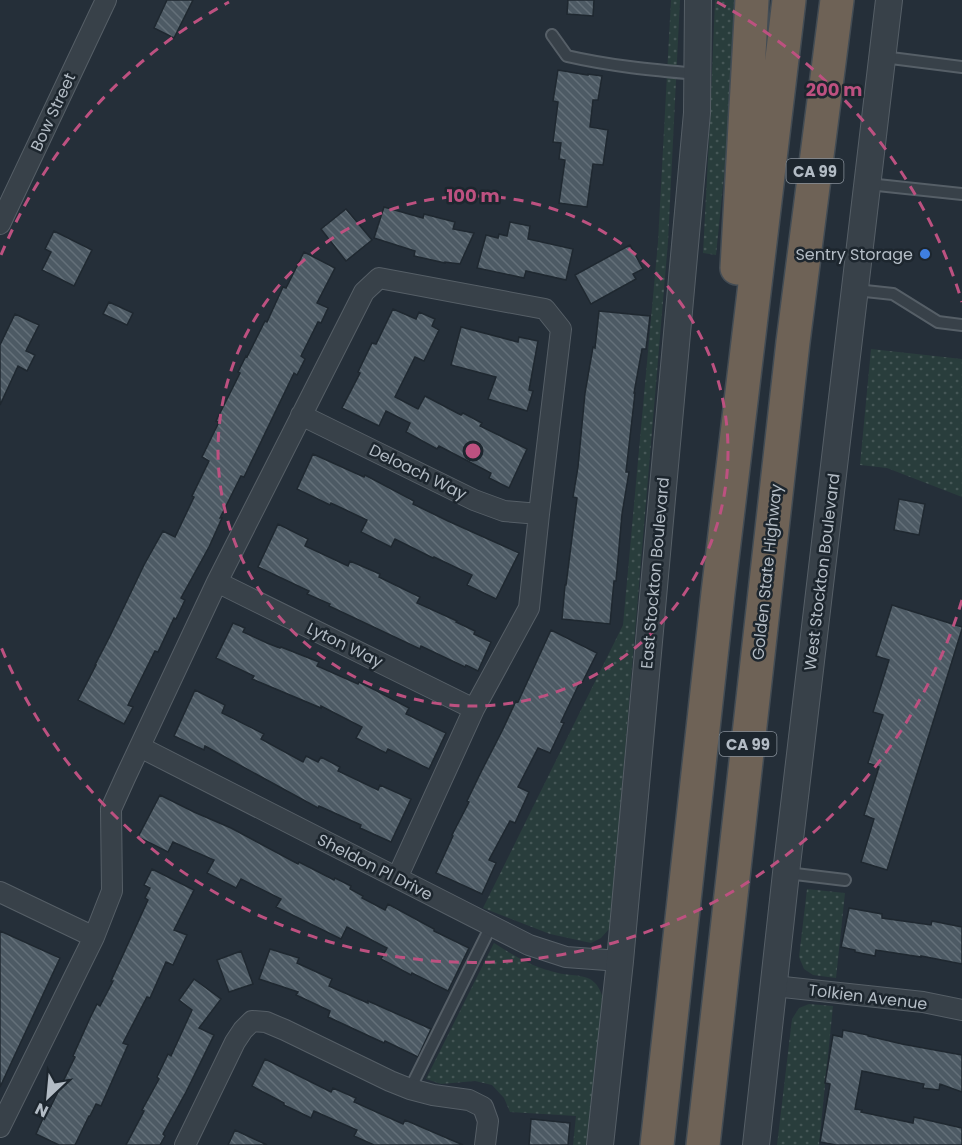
<svg xmlns="http://www.w3.org/2000/svg" width="962" height="1145" font-family="Poppins,sans-serif">
	<style>
		.green { fill: url(#green-dots) }
		.building { fill: url(#building-back-hatch); stroke: #1f2830; stroke-width: 1.5 }
		.lines { fill: none; stroke-linecap: round; stroke-linejoin: round }
		.service-casing { stroke: #565f67; stroke-width: 14 }
		.minor-casing { stroke: #565f67; stroke-width: 22 }
		.tertiary-casing { stroke: #565f67; stroke-width: 28 }
		.motorway-casing { stroke: #434c54; stroke-width: 36 }
		.service { stroke: #384149; stroke-width: 10 }
		.minor { stroke: #384149; stroke-width: 20 }
		.tertiary { stroke: #384149; stroke-width: 26 }
		.motorway { stroke: #6e6256; stroke-width: 33 }
		.ring { fill: none; stroke: #bd5180; stroke-width: 3; stroke-dasharray: 10 8 }
		.shop-dot { fill: #3f7fe0; stroke: #1d262e; stroke-width: 2 }
		.labels { text-anchor: middle; dominant-baseline: central; stroke-width: 5; stroke-linejoin: round; paint-order: stroke }
		.shield { fill: #1d262e; stroke: #868f98; stroke-width: 1.5 }
		.shield-label { font-size: 15px; font-weight: bold; fill: #b3bcc5 }
		.street-label { font-size: 16px; fill: #b3bcc5; stroke: #1d262e }
		.poi-label { font-size: 16px; fill: #b3bcc5; stroke: #1d262e; text-anchor: end }
		.centre { fill: #bd5180; stroke: #1d262e; stroke-width: 3 }
		.ring-label { font-size: 18px; text-anchor: middle; font-weight: bold; fill: #bd5180; stroke: #1d262e; stroke-width: 5; stroke-linejoin: round; paint-order: stroke }
	</style>
	<defs>
		<pattern id="green-dots" width="8" height="8" patternUnits="userSpaceOnUse" patternTransform="scale(1.5)"><rect width="8" height="8" fill="#293d3c"/><path d="M2 2h.1M6 6h.1" fill="none" stroke="#465757" stroke-width="1.8" stroke-linecap="round"/></pattern>
		<pattern id="building-back-hatch" width="6" height="6" patternUnits="userSpaceOnUse" patternTransform="scale(1.5)"><rect width="6" height="6" fill="#4d5a64"/><path d="M-1 5l2 2M0 0l6 6M5-1l2 2" fill="none" stroke="#647079"/></pattern>
	</defs>
	<rect width="100%" height="100%" fill="#252f39"/>
	<path class="green" d="M 671,0 L 680,0 L 668,242 L 611,917 L 609,929 L 601,938 L 591,943 L 550,934 L 483,908 L 623,625 L 658,242 Z
		M 715,0 L 742,0 L 716,255 L 703,253 L 710,120 Z
		M 871,349 L 962,359 L 962,497 L 887,468 L 860,465 Z
		M 807,889 L 845,893 L 836,978 L 813,975 L 804,969 L 799,957 Z
		M 494,943 C 514,956 534,968 558,973 C 566,975 583,975 590,979 C 598,984 600,990 603,998 L 587,1145 L 573,1145 L 576,1116 L 510,1112 L 504,1098 L 492,1085 L 475,1081 L 441,1084 L 426,1079 Z
		M 809,1004 L 833,1006 L 819,1145 L 777,1145 L 792,1019 L 799,1008 Z"/>
	<path class="building" d="M 167,0 L 193,0 L 174,38 L 154,28 Z
		M 568,0 L 594,0 L 593,16 L 567,14 Z
		M 558,70 L 588,75 L 588,74 L 602,76 L 598,100 L 593,100 L 590,127 L 608,130 L 603,165 L 593,164 L 587,207 L 559,203 L 565,160 L 559,159 L 561,143 L 553,142 L 558,102 L 553,101 Z
		M 384,207 L 423,218 L 424,214 L 455,222 L 453,229 L 474,233 L 460,264 L 445,262 L 445,263 L 414,256 L 415,251 L 374,238 Z
		M 346,209 L 372,240 L 346,261 L 321,229 Z
		M 510,222 L 530,226 L 528,239 L 573,249 L 566,280 L 526,271 L 524,278 L 477,268 L 486,235 L 498,238 L 499,234 L 507,236 Z
		M 54,231 L 92,250 L 74,286 L 42,270 L 51,252 L 45,249 Z
		M 630,245 L 643,269 L 633,274 L 636,279 L 591,304 L 575,275 Z
		M 304,252 L 335,268 L 317,303 L 328,308 L 321,323 L 318,322 L 301,356 L 305,359 L 297,375 L 294,373 L 244,477 L 241,476 L 220,518 L 222,518 L 209,547 L 181,598 L 185,600 L 176,619 L 174,618 L 158,652 L 155,651 L 128,705 L 133,707 L 124,724 L 78,700 L 96,665 L 95,665 L 110,636 L 144,565 L 163,531 L 175,537 L 194,497 L 192,496 L 209,461 L 202,457 L 219,422 L 216,421 L 240,373 L 238,372 L 246,356 L 247,357 L 265,321 L 267,322 L 283,287 L 286,288 Z
		M 109,302 L 133,313 L 127,325 L 103,314 Z
		M 393,309 L 416,319 L 419,312 L 435,319 L 432,326 L 439,330 L 424,361 L 415,357 L 395,397 L 418,409 L 425,396 L 461,415 L 463,413 L 482,423 L 480,426 L 527,449 L 509,488 L 489,478 L 491,473 L 439,446 L 437,449 L 406,432 L 410,423 L 386,411 L 379,426 L 342,408 L 360,373 L 358,372 L 372,343 L 376,344 Z
		M 599,311 L 650,316 L 646,349 L 642,349 L 634,393 L 635,393 L 626,472 L 629,472 L 622,514 L 616,581 L 614,581 L 610,624 L 562,619 L 565,585 L 566,585 L 577,498 L 573,497 L 578,467 L 585,393 L 593,347 L 595,348 Z
		M 15,314 L 39,325 L 26,351 L 35,355 L 27,371 L 18,366 L 0,405 L 0,345 Z
		M 461,327 L 518,342 L 519,337 L 538,341 L 529,390 L 533,391 L 527,411 L 488,399 L 496,377 L 451,365 Z
		M 313,454 L 364,477 L 365,475 L 414,501 L 413,504 L 448,521 L 519,553 L 496,599 L 467,585 L 472,575 L 434,557 L 433,558 L 395,539 L 391,547 L 361,532 L 367,520 L 331,503 L 330,505 L 297,489 Z
		M 899,499 L 925,504 L 919,535 L 894,530 Z
		M 278,524 L 308,539 L 305,546 L 348,566 L 350,561 L 380,574 L 379,577 L 420,597 L 417,603 L 457,621 L 456,622 L 475,631 L 474,634 L 491,642 L 478,671 L 466,665 L 465,667 L 421,646 L 420,649 L 329,606 L 330,604 L 307,594 L 309,591 L 258,567 Z
		M 892,605 L 962,627 L 962,629 L 887,870 L 861,862 L 874,819 L 864,815 L 879,767 L 868,763 L 883,715 L 873,712 L 889,660 L 876,656 Z
		M 233,623 L 245,628 L 243,632 L 267,643 L 280,648 L 281,647 L 319,662 L 317,666 L 358,684 L 359,682 L 377,691 L 409,708 L 406,714 L 446,733 L 429,769 L 388,749 L 386,753 L 356,738 L 362,727 L 321,706 L 321,708 L 252,679 L 254,676 L 216,658 Z
		M 551,630 L 597,653 L 582,683 L 580,682 L 561,722 L 564,723 L 550,753 L 538,748 L 518,787 L 529,792 L 515,823 L 510,821 L 489,860 L 496,863 L 482,894 L 436,873 L 453,836 L 452,835 L 469,802 L 467,801 L 482,770 L 502,731 L 516,701 L 518,702 Z
		M 195,690 L 225,705 L 222,713 L 264,734 L 261,739 L 303,762 L 306,756 L 318,762 L 321,757 L 340,767 L 338,771 L 378,790 L 380,785 L 411,799 L 391,842 L 360,828 L 361,825 L 319,806 L 318,808 L 205,746 L 204,750 L 174,736 Z
		M 160,795 L 194,812 L 231,828 L 298,864 L 299,862 L 334,880 L 335,878 L 351,886 L 350,889 L 363,896 L 362,898 L 385,910 L 388,904 L 434,929 L 434,931 L 469,948 L 448,991 L 412,973 L 411,975 L 381,959 L 387,948 L 347,927 L 341,939 L 276,907 L 281,899 L 241,879 L 236,888 L 207,873 L 214,860 L 173,842 L 168,852 L 138,837 Z
		M 152,869 L 194,890 L 174,930 L 187,935 L 173,965 L 166,962 L 150,998 L 147,997 L 123,1043 L 128,1045 L 101,1106 L 96,1104 L 90,1116 L 89,1116 L 75,1145 L 59,1145 L 36,1134 L 49,1105 L 51,1106 L 75,1057 L 73,1056 L 90,1018 L 97,1004 L 100,1006 L 113,981 L 111,981 L 148,900 L 145,898 L 150,888 L 144,885 Z
		M 849,908 L 882,914 L 882,918 L 931,925 L 932,921 L 962,927 L 962,964 L 921,956 L 921,957 L 876,950 L 875,956 L 855,952 L 855,950 L 841,947 Z
		M 0,931 L 60,958 L 0,1087 Z
		M 270,949 L 299,958 L 297,963 L 332,979 L 329,986 L 368,1003 L 368,1001 L 431,1029 L 418,1057 L 385,1041 L 384,1043 L 328,1017 L 330,1011 L 296,995 L 298,992 L 259,979 Z
		M 241,951 L 253,984 L 229,992 L 217,960 Z
		M 194,979 L 221,999 L 199,1028 L 214,1035 L 186,1092 L 163,1134 L 165,1136 L 160,1145 L 126,1145 L 144,1111 L 142,1110 L 159,1079 L 157,1077 L 168,1054 L 171,1056 L 192,1010 L 179,1000 Z
		M 843,1030 L 868,1035 L 868,1036 L 902,1044 L 962,1055 L 962,1092 L 940,1084 L 939,1090 L 923,1088 L 924,1084 L 862,1071 L 855,1109 L 862,1110 L 861,1112 L 913,1123 L 914,1117 L 962,1128 L 962,1145 L 836,1145 L 820,1142 L 830,1084 L 825,1083 L 833,1035 L 842,1037 Z
		M 265,1059 L 331,1092 L 333,1088 L 356,1098 L 354,1102 L 403,1124 L 405,1120 L 463,1145 L 374,1145 L 354,1136 L 357,1130 L 314,1111 L 311,1118 L 284,1105 L 284,1103 L 252,1086 Z
		M 531,1119 L 570,1123 L 568,1145 L 529,1145 Z
		M 235,1130 L 267,1145 L 228,1145 Z"/>
	<g class="lines">
		<defs>
			<path id="service" d="M 552,35 L 567,56 C 610,66 653,70 697,74
				M 883,57 L 962,67
				M 868,184 L 962,194
				M 856,290 L 893,294 L 938,322 L 962,325
				M 787,873 L 845,880
				M 410,1089 L 491,926"/>
			<path id="minor" d="M 0,224 L 106,0
				M 301,415 L 474,500 L 504,511 L 539,514
				M 217,582 L 474,709
				M 140,747 L 529,945 L 566,957 L 620,961
				M 0,892 L 94,937
				M 774,986 L 923,1002 L 962,1010
				M 0,1127 L 94,937 L 112,891 L 111,809 L 125,778 L 217,582 L 364,292 L 379,278 L 545,309 L 561,329 L 539,514 L 529,608 L 474,709 L 397,878
				M 185,1145 L 235,1042 L 243,1030 L 252,1021 L 266,1022 L 285,1030 L 390,1081 L 410,1089 L 433,1095 L 469,1100 L 483,1107 L 488,1121 L 485,1145"/>
			<path id="tertiary" d="M 600,1145 L 620,961 L 697,113 L 698,0
				M 756,1145 L 786,873 L 889,0"/>
			<path id="motorway" d="M 737,268 L 752,0
				M 657,1145 L 718,593 L 789,0
				M 703,1145 L 793,342 L 837,0"/>
		</defs>
		<use href="#service" class="service-casing"/>
		<use href="#minor" class="minor-casing"/>
		<use href="#tertiary" class="tertiary-casing"/>
		<use href="#motorway" class="motorway-casing"/>
		<use href="#service" class="service"/>
		<use href="#minor" class="minor"/>
		<use href="#tertiary" class="tertiary"/>
		<use href="#motorway" class="motorway"/>
	</g>
	<g class="ring">
		<circle cx="473" cy="451" r="255"/>
		<path d="M962 600A511 511 0 0 1 1 647M1 255A511 511 0 0 1 229 2M717 2A511 511 0 0 1 962 302"/>
	</g>
	<circle class="shop-dot" cx="925" cy="254" r="6"/>
	<g class="labels">
		<g class="shield">
			<rect x="786.5" y="159" width="57" height="24" rx="4.5"/>
			<rect x="719.5" y="732" width="57" height="24" rx="4.5"/>
		</g>
		<g class="shield-label">
			<text x="815" y="171">CA 99</text>
			<text x="748" y="744">CA 99</text>
		</g>
		<g class="street-label">
			<text transform="translate(53 112) rotate(-65)">Bow Street</text>
			<text transform="translate(418 472) rotate(26)">Deloach Way</text>
			<text transform="translate(767 572) rotate(-84)">Golden State Highway</text>
			<text transform="translate(822 572) rotate(-83)">West Stockton Boulevard</text>
			<text transform="translate(655 573) rotate(-85)">East Stockton Boulevard</text>
			<text transform="translate(345 645) rotate(26)">Lyton Way</text>
			<text transform="translate(375 867) rotate(27)">Sheldon Pl Drive</text>
			<text transform="translate(868 997) rotate(7)">Tolkien Avenue</text>
		</g>
		<g class="poi-label">
			<text x="913" y="254">Sentry Storage</text>
		</g>
	</g>
	<circle cx="473" cy="451" r="9" class="centre"/>
	<g class="ring-label">
		<text x="834" y="96">200 m</text>
		<text x="473" y="202">100 m</text>
	</g>
	<g transform="translate(48 1097) rotate(206)" stroke="#1d262e" stroke-width="4.5" paint-order="stroke">
	<path d="M0-4.5L10 22L0 15L-10 22Z" fill="#b3bcc5"/>
	<text y="-9" font-size="16" font-weight="bold" text-anchor="middle" fill="#b3bcc5">N</text>
	</g>
</svg>
